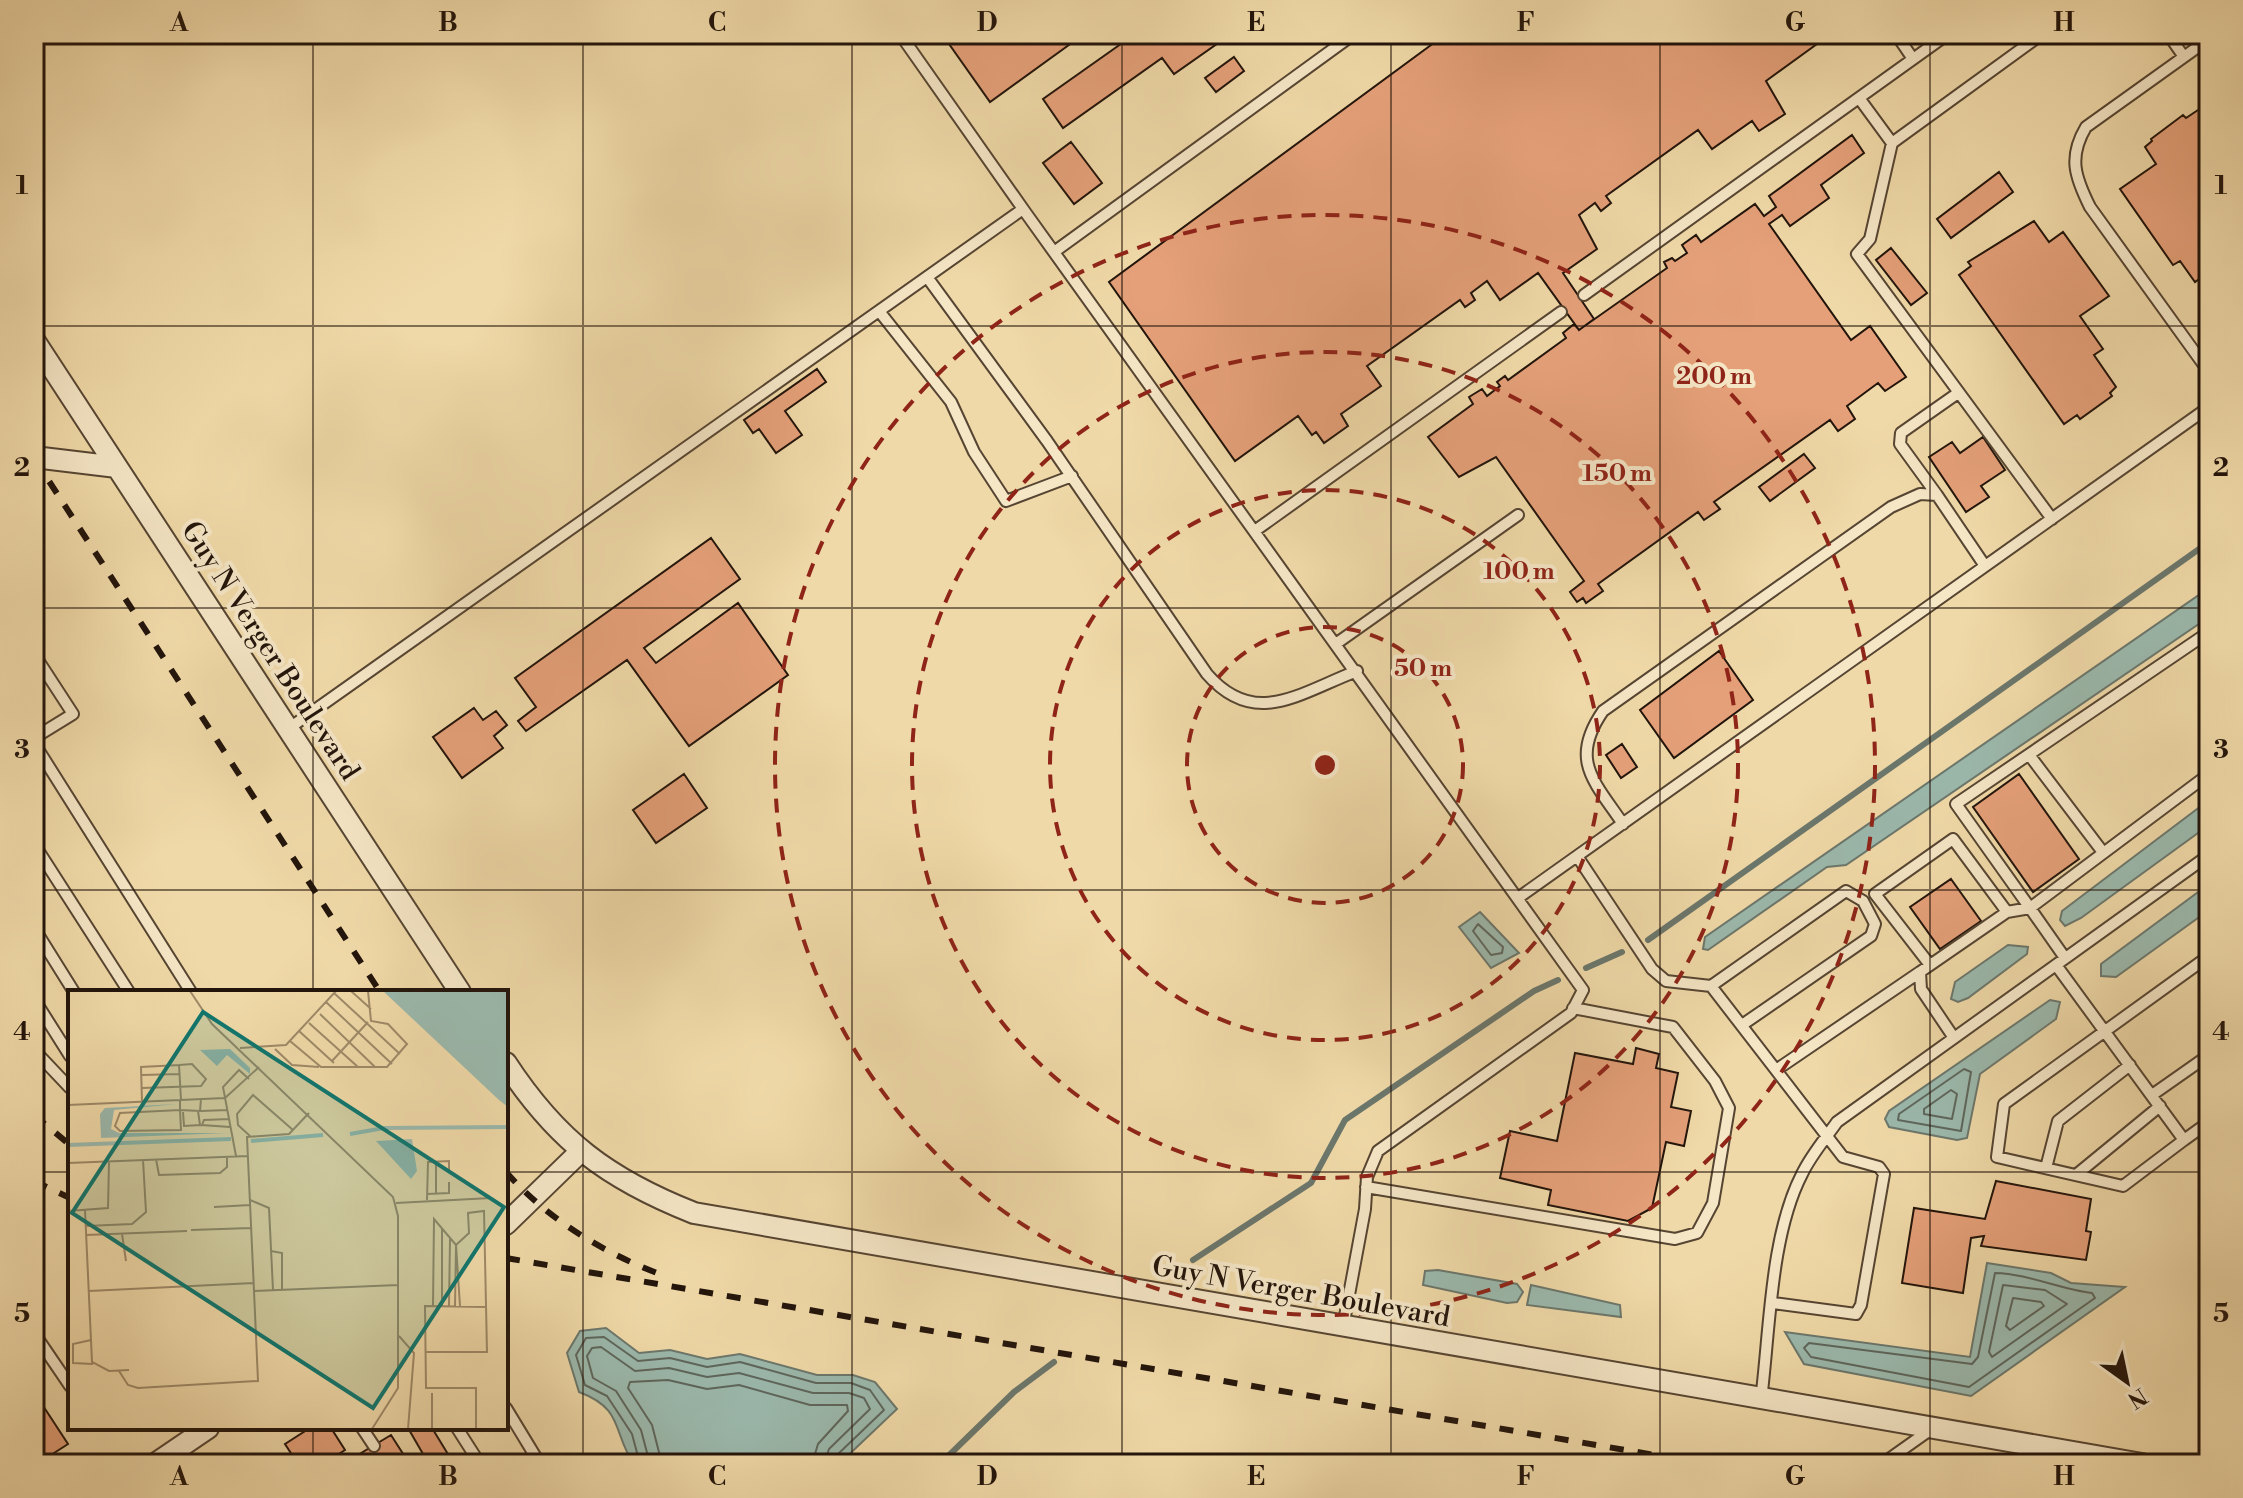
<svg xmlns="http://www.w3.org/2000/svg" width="2243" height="1498" font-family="'Libre Bodoni',serif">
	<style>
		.water { fill: #9bb9ad; stroke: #6b776c; stroke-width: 2 }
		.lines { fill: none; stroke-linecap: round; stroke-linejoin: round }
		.shore { stroke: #5e665c; stroke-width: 2 }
		.stream { stroke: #6b776c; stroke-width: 6 }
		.building { fill: #e5a079; stroke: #22140b; stroke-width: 2 }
		.service-casing { stroke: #564532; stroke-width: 14 }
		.minor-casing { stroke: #564532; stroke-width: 24 }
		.service { stroke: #f5e6c6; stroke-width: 10 }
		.minor { stroke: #f5e6c6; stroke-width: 20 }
		.rail { stroke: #22140b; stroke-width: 6; stroke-dasharray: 14 14; stroke-linecap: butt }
		.grid { fill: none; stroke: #22140b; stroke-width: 2; stroke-opacity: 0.55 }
		.ring { fill: none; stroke: #8f2418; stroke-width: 4; stroke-dasharray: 14 10 }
		.labels { text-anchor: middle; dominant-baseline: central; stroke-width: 8; stroke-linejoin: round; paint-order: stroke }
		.street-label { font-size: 28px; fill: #22140b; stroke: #f5e6c6 }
		.inset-river { fill: none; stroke: #9bb9ad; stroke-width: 4 }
		.inset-road { fill: none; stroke: #9e8a69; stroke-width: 2 }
		.view { fill: #0f766e; fill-opacity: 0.15; stroke: #0f766e; stroke-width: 4 }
		.inset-edge { fill: none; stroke: #22140b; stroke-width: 4 }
		.centre { fill: #8f2418; stroke: #f5e6c6; stroke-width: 4 }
		.ring-label { font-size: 24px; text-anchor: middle; font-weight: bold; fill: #8f2418; stroke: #f5e6c6; stroke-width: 8; stroke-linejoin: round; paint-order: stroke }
		.neatline { fill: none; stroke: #22140b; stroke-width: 3 }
		.grid-label { font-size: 26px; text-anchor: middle; font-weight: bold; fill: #22140b }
	</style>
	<rect width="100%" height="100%" fill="#f0d9a8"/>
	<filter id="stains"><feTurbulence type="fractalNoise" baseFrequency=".0025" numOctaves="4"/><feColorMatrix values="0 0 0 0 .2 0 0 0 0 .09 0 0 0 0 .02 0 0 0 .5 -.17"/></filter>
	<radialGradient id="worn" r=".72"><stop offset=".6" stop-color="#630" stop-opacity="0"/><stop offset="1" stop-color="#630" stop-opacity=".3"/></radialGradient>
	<path class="water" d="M 2209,588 L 2209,617 L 1846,865 L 1827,867 L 1708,950 L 1703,949 L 1705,937 Z
		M 2209,800 L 2209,825 L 2081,918 L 2065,926 L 2060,920 L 2062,911 Z
		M 2209,884 L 2209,910 L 2116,977 L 2101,976 L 2101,964 Z
		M 1480,912 L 1519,953 L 1491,968 L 1459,927 Z
		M 2008,945 L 2028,947 L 2027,954 L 1968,998 L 1958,1002 L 1951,999 L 1955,982 Z
		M 2050,1000 L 2060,1002 L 2056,1019 L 1980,1074 L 1967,1138 L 1957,1140 L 1889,1127 L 1885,1119 L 1889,1111 Z
		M 1987,1263 L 2051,1273 L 2071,1283 L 2125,1287 L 1971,1396 L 1804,1364 L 1785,1332 L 1970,1357 Z
		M 1438,1270 L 1517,1284 L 1523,1292 L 1517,1302 L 1507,1303 L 1423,1285 L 1425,1271 Z
		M 1531,1285 L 1620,1305 L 1621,1317 L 1527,1305 Z
		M 606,1328 L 639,1353 L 670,1350 L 707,1359 L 740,1354 L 817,1375 L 853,1375 L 875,1382 L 897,1409 L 839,1464 L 634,1464 C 612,1433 625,1409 579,1392 L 567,1353 L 580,1331 Z"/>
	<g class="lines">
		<path class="shore" d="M 1478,924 L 1503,947 L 1502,953 L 1491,955 L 1473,931 Z
			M 1964,1069 L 1971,1072 L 1961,1131 L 1898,1120 L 1899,1114 Z
			M 1951,1090 L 1957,1094 L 1952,1119 L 1924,1114 L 1924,1109 Z
			M 1995,1273 C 2029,1274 2059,1289 2092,1293 L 2095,1298 L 1969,1387 L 1811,1357 L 1804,1348 L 1809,1343 L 1972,1364 L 1978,1357 Z
			M 2003,1285 L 2045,1290 L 2067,1304 L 1992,1357 L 1989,1352 Z
			M 2013,1298 L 2041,1302 L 2044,1306 L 2010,1330 L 2006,1326 Z
			M 640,1464 L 632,1434 L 607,1396 L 585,1385 L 576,1355 L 586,1338 L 604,1337 L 638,1361 L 670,1358 L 707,1367 L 740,1362 L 816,1383 L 851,1383 L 870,1390 L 884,1410 L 837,1455 L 834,1464
			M 650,1464 L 641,1430 L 616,1391 L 593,1378 L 587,1356 L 592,1348 L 601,1347 L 635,1371 L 669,1368 L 707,1377 L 739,1373 L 813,1393 L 849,1393 L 864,1398 L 870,1409 L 829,1449 L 824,1464
			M 662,1464 L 652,1425 L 628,1388 L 630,1382 L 668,1380 L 707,1389 L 739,1385 L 810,1405 L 847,1405 L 848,1411 L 818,1444 L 812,1464"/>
		<path class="stream" d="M 1648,940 L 2209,542
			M 1586,968 L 1622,952
			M 1193,1260 L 1311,1183 L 1345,1120 L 1534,991 L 1558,980
			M 940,1464 L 1014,1392 L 1054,1362"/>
	</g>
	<path class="building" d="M 942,34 L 1084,34 L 990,102 Z
		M 1135,34 L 1231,34 L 1174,74 L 1162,58 L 1063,128 L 1043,99 Z
		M 1446,34 L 1828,36 L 1766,81 L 1785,114 L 1759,131 L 1752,121 L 1712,149 L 1698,130 L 1606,196 L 1611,203 L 1601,211 L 1595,203 L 1579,215 L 1597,249 L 1563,273 L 1594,319 L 1579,330 L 1538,273 L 1500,300 L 1487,281 L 1471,293 L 1475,300 L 1465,307 L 1460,300 L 1367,366 L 1381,386 L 1341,414 L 1348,426 L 1324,443 L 1316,432 L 1312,435 L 1298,416 L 1235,461 L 1109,282 Z
		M 1234,57 L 1244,71 L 1216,92 L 1205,78 Z
		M 2204,106 L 2209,113 L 2209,272 L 2195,282 L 2180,261 L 2173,265 L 2120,189 L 2156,164 L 2145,147 L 2152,141 L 2151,139 L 2183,115 L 2186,118 Z
		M 1852,135 L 1864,153 L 1821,185 L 1829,198 L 1790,226 L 1782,215 L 1769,224 L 1851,340 L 1870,326 L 1906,377 L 1885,391 L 1878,383 L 1847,406 L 1855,419 L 1838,431 L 1830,420 L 1714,502 L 1720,509 L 1704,520 L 1698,512 L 1598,584 L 1603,591 L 1586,603 L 1583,598 L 1577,602 L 1570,592 L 1584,581 L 1496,457 L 1459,477 L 1428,437 L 1473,404 L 1469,397 L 1482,389 L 1487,396 L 1500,386 L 1497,382 L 1505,376 L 1508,380 L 1566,338 L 1563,333 L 1574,324 L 1579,330 L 1667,268 L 1664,262 L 1672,258 L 1675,261 L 1687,253 L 1682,245 L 1696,235 L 1701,242 L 1755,204 L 1764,216 L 1776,207 L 1769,196 Z
		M 1071,142 L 1102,183 L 1074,204 L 1043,163 Z
		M 1999,172 L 2013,192 L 1951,238 L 1937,219 Z
		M 2034,221 L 2049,242 L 2063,232 L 2109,296 L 2080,316 L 2103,349 L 2094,355 L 2116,387 L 2110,393 L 2112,396 L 2080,419 L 2077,415 L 2064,424 L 1959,275 L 1971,266 L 1968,262 Z
		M 1891,248 L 1927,293 L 1911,305 L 1876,260 Z
		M 817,369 L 826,382 L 785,411 L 802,435 L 776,453 L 759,429 L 753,433 L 744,420 Z
		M 1983,437 L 2005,470 L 1981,486 L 1989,497 L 1966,512 L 1929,457 L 1952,442 L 1960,453 Z
		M 1804,454 L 1815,468 L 1770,501 L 1759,487 Z
		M 711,538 L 740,579 L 644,648 L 656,663 L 738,603 L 788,675 L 689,746 L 627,660 L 526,731 L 518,721 L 536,707 L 515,678 Z
		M 1719,651 L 1753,700 L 1674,758 L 1640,710 Z
		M 474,708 L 483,720 L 496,711 L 507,725 L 494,736 L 503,748 L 462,778 L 433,737 Z
		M 1622,744 L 1637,767 L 1621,778 L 1606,755 Z
		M 684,774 L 707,808 L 656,843 L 633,810 Z
		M 2019,774 L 2079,859 L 2033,892 L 1973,807 Z
		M 1951,879 L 1981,921 L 1940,949 L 1910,907 Z
		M 1636,1048 L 1659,1054 L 1656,1068 L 1678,1073 L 1671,1107 L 1691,1111 L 1684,1146 L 1666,1142 L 1652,1208 L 1628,1221 L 1548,1205 L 1551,1190 L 1500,1178 L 1510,1131 L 1557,1141 L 1575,1053 L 1633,1064 Z
		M 1996,1181 L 2091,1199 L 2086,1231 L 2091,1232 L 2086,1260 L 1981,1246 L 1984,1236 L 1971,1238 L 1963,1293 L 1902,1283 L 1914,1208 L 1985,1219 Z
		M 34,1392 L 68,1444 L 37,1464 L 34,1464 Z
		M 310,1428 L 331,1428 L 345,1450 L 323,1464 L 298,1464 L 285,1444 Z
		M 408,1428 L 432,1428 L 454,1464 L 430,1464 L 427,1460 L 420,1464 L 343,1464 L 391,1435 L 409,1463 L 423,1454 Z"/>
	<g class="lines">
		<defs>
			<path id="service" d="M 900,34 L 1023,209
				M 1896,34 L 1913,59
				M 2042,34 L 1892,143 L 1870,239 L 1857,254 L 2052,519
				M 2168,34 L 2184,57
				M 2209,39 L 2086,127 C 2068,157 2075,177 2090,207 L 2209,372
				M 1859,98 L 1892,143
				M 1054,252 L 1354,34
				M 927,277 L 1047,441 L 1207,674 C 1255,729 1299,693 1357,671
				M 1584,295 L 1948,34
				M 879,311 L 951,402 L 974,452 L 1006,501 L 1072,476
				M 1937,495 L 1900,444 L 1901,433 L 1958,393
				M 1256,530 L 1561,312
				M 2209,632 L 1956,804 L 2030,908 L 2209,774
				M 1337,643 L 1518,515
				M 34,654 L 73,714 L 34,738
				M 288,729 L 1023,209 L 1583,990 L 1571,1013 L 1378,1151 L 1367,1177 L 1365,1209 L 1343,1327
				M 34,743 L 191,992
				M 2030,756 L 2102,851
				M 1623,824 C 1594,781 1569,760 1603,711 L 1891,507 L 1920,494 L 1937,495 L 1985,566
				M 34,844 L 129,992
				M 1577,856 L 1652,969 L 1666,981 L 1711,986 L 1843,1157 L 1879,1167 L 1884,1174 L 1861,1305 L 1856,1314 L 1773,1303
				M 1518,898 L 2209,407
				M 34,928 L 74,992
				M 1930,965 L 1875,894 L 1953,839 L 2007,912
				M 2056,965 L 2184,1140 L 2209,1122
				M 1711,986 L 1846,891 L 1863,901 L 1875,924 L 1871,936 L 1742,1025
				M 34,999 L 70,1056
				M 1954,1038 L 1921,989 L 1920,972 L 2007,912 L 2030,908 L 2065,958
				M 34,1050 L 70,1088
				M 1776,1070 L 1920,972
				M 2152,1095 L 2209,1055
				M 2184,1140 L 2123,1186 L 1997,1157 L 2004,1104 L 2209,956
				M 2046,1168 L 2058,1121 L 2130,1065
				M 2076,1175 L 2160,1106
				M 1366,1187 L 1675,1239 L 1697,1233 L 1713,1203 L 1729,1108 L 1715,1081 L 1673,1027 L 1573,1008
				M 34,1333 L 70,1386
				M 1761,1400 C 1770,1330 1770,1236 1802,1174 C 1811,1155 1825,1139 1837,1122 L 2209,855
				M 506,1408 L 540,1464
				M 362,1428 L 374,1446
				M 457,1428 L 480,1464
				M 1882,1464 L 1930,1430"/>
			<path id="minor" d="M 34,340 L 460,992
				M 34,457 L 117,467
				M 506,1063 C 557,1141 608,1179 694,1213 L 2142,1464
				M 506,1224 L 580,1152
				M 155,1464 L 208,1428"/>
		</defs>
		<use href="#service" class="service-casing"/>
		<use href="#minor" class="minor-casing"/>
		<use href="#service" class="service"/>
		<use href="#minor" class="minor"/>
		<path class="rail" d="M 1261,40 L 1269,34
			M 34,458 L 380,992
			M 34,1115 L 70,1145
			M 506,1172 C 548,1220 608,1256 668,1277
			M 34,1181 L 70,1198
			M 506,1258 L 1707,1464"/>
	</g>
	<path class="grid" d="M 313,34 L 313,992M 583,34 L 583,1464M 852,34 L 852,1464M 1122,34 L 1122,1464M 1391,34 L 1391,1464M 1660,34 L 1660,1464M 1930,34 L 1930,1464M 34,326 L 2209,326M 34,608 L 2209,608M 34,890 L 2209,890M 34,1172 L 70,1172M 506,1172 L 2209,1172M 313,1428 L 313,1464"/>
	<g class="ring">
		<circle cx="1325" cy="765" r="138"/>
		<circle cx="1325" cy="765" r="275"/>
		<circle cx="1325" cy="765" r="413"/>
		<circle cx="1325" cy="765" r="550"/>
	</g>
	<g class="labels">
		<g class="street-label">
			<text transform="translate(270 651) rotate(57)">Guy N Verger Boulevard</text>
			<text transform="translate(1301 1292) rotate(10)">Guy N Verger Boulevard</text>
		</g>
	</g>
	<g transform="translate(68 990)">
		<rect width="440" height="440" fill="#f0d9a8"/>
		<path d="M 315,1 L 440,1 L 440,117 L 431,110 ZM 162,59 L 182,78 L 182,84 L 159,65 L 149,76 L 132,60 ZM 109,114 L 46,120 L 43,139 L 51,143 L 159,143 L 33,148 L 32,124 L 37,118 ZM 344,149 L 349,181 L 343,189 L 308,151 Z" fill="#9bb9ad"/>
		<path class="inset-river" d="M 282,144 L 316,138 L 440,137M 183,151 L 255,145M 0,155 L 163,149"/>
		<path class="inset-road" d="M 122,1 L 144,34 L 325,207 L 330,226 L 330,398 L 304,439M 283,1 L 303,19M 266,3 L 332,64M 258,12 L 324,74M 252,24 L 307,77M 241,33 L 290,77M 231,41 L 266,73M 222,51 L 253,77 L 319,77 L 339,54 L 320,34 L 303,31 L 300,1M 172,58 L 218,55 L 268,1M 207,59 L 224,75 L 251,77M 264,71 L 300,32M 74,85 L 112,84M 74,98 L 133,96 L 138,89 L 124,74 L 111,75M 112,110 L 112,120 L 132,121 L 133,109M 74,112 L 73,77 L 111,75 L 113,110M 0,115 L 157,108 L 191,77M 112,120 L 113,140 L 52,141 L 47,136 L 52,123 ZM 133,121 L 160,120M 115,122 L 116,136 L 132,135 L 130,121M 241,123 L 221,144 L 179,147 L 186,301 L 330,295M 161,129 L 136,130 L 134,135 L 162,137M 182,146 L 170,135 L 169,124 L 185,105 L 225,140M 168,166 L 155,97 L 171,80 L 181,89M 88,169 L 91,185 L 152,183 L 159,177 L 159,166M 0,173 L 180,166M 359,204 L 381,203 L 381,192M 368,204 L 368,171M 182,210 L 201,218 L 205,300M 359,210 L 360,172 L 381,171 L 381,181M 328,213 L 423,208M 146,217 L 182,215M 17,220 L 24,372 L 41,381 L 61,380M 0,221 L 40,218 L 41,172M 18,236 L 64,234 L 78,222 L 75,170M 123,240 L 183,238M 54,244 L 58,271M 18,245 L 119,241M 203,261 L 214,263 L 214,300M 21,301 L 186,293M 365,316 L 366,229 L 388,255 L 392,316M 374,316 L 374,238M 381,316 L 382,249M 331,346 L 346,363 L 340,439M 23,350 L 5,354 L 5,373 L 25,374M 358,362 L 419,362 L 416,221 L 400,223 L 401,243 L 388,255 L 387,316M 51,381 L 60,395 L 70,398 L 190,391 L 186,301M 364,403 L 364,439M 408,439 L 408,398 L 358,398 L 357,316 L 419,317"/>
		<path class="view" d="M 135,22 L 436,217 L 305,418 L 4,223 Z"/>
		<rect width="440" height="440" class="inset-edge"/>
	</g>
	<circle cx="1325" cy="765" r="12" class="centre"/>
	<g class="ring-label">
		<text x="1714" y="384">200 m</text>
		<text x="1617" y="481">150 m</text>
		<text x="1519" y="579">100 m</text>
		<text x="1423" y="676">50 m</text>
	</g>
	<rect width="2243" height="1498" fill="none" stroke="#f0d9a8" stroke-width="88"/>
	<g transform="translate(2127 1382) rotate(147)" stroke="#f5e6c6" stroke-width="6" paint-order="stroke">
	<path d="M0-6L14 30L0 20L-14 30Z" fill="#22140b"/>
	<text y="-12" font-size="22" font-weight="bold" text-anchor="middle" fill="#22140b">N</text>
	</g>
	<rect x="44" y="44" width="2155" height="1410" class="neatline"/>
	<g class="grid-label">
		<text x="179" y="31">A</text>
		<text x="448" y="31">B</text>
		<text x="717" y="31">C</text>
		<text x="987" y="31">D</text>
		<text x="1256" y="31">E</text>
		<text x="1526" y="31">F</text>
		<text x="1795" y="31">G</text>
		<text x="2064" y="31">H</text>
		<text x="22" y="194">1</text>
		<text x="2221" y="194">1</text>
		<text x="22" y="476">2</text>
		<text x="2221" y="476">2</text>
		<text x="22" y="758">3</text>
		<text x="2221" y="758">3</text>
		<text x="22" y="1040">4</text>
		<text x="2221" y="1040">4</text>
		<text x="22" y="1322">5</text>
		<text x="2221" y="1322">5</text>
		<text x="179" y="1485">A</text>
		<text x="448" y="1485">B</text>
		<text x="717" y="1485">C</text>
		<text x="987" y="1485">D</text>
		<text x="1256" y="1485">E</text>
		<text x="1526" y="1485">F</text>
		<text x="1795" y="1485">G</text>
		<text x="2064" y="1485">H</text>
	</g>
	<rect width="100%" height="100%" filter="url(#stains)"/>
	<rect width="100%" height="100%" fill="url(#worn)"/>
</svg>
